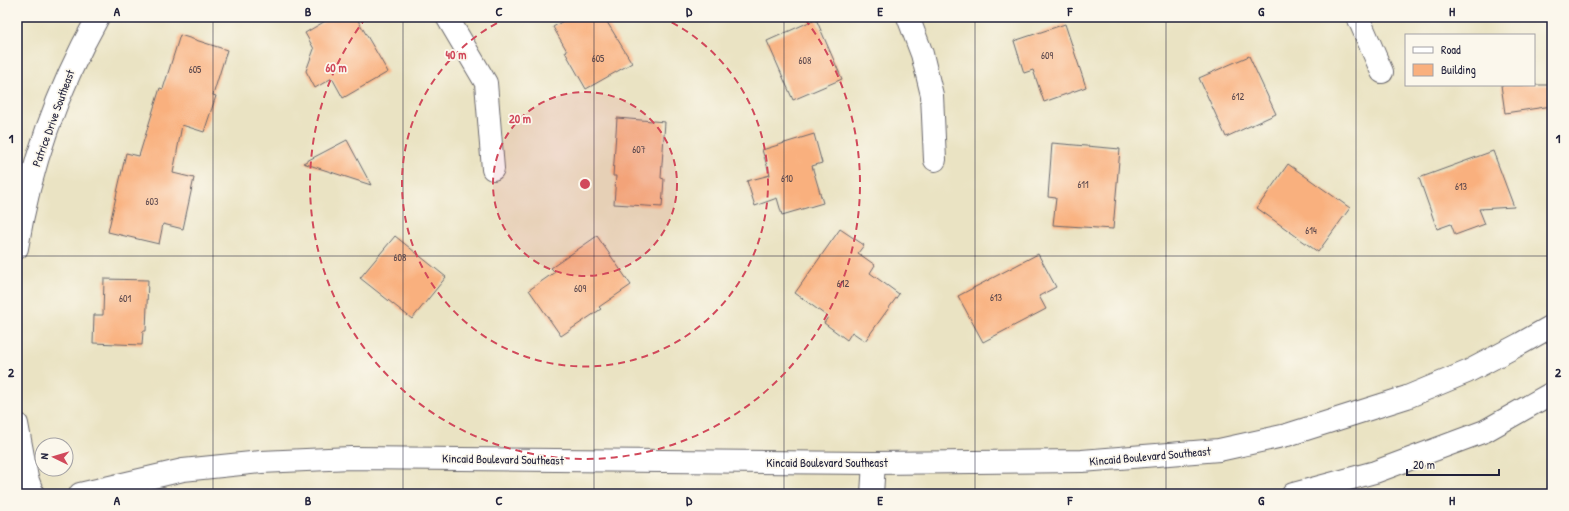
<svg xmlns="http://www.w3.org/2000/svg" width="1569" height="511" font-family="'Patrick Hand',sans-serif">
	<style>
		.building { fill: #f9b07e }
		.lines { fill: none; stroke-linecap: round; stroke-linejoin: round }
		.street-casing { stroke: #68666b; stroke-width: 24 }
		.secondary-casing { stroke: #68666b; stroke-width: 24 }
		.street { stroke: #fff; stroke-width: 22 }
		.secondary { stroke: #fff; stroke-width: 22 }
		.grid { fill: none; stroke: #22223b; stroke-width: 1; stroke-opacity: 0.55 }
		.ring { fill: none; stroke: #d1495b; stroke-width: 2; stroke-dasharray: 7 5 }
		.labels { text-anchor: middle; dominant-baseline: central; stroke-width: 3.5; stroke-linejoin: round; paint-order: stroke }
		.number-label { font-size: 10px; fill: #58464c }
		.street-label { font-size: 12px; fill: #22223b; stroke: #fbf7ec }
		.centre { fill: #d1495b; stroke: #fbf7ec; stroke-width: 2 }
		.ring-label { font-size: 12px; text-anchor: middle; font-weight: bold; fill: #d1495b; stroke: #fbf7ec; stroke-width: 3.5; stroke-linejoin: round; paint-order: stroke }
		.neatline { fill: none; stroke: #22223b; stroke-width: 1.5 }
		.grid-label { font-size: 13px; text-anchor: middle; font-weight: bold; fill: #22223b }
	</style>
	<rect width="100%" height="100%" fill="#fbf7ec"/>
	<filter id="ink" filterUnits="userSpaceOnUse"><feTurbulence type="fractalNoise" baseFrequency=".025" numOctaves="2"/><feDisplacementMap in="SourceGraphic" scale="8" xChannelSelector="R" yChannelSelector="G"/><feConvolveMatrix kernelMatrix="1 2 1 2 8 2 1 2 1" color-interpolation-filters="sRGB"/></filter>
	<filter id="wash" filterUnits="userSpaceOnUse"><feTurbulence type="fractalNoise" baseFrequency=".012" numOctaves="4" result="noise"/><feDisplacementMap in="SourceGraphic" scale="16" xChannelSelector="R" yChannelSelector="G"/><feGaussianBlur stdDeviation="0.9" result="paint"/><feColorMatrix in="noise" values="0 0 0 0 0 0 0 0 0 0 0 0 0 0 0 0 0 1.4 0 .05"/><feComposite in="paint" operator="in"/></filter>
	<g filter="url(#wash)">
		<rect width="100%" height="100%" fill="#eae3c3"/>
		<g id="blocks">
			<path class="building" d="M 332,17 L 356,17 L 388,72 L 343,98 L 332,78 L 315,88 L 306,71 L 314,49 L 305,33 Z
				M 570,17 L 604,17 L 632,63 L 586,89 L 565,52 L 567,51 L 553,27 Z
				M 816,19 L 842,79 L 793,100 L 767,41 Z
				M 1065,24 L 1086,87 L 1044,102 L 1033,70 L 1024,73 L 1014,41 Z
				M 180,35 L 227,50 L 213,95 L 216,96 L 204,132 L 182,125 L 173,173 L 194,178 L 183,229 L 163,224 L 159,244 L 108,232 L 126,153 L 139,156 L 160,88 L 163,89 Z
				M 1249,56 L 1276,114 L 1226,137 L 1199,78 Z
				M 1501,85 L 1552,85 L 1552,106 L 1505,113 Z
				M 617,118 L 665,122 L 661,178 L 664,179 L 662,207 L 614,204 L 616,176 L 613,176 Z
				M 814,134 L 822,163 L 812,166 L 823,203 L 782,215 L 777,198 L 755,206 L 747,181 L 770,175 L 762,150 Z
				M 347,140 L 371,185 L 303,163 Z
				M 1052,143 L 1120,149 L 1113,229 L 1053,225 L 1056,198 L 1048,197 Z
				M 1493,151 L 1514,207 L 1479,209 L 1485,224 L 1455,235 L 1451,224 L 1437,229 L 1419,178 Z
				M 1288,164 L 1350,208 L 1318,252 L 1257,208 Z
				M 840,229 L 864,245 L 858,253 L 875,265 L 870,273 L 899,294 L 865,341 L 852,332 L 847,340 L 824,323 L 828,317 L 795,293 Z
				M 395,236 L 446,277 L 412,319 L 360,278 Z
				M 597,236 L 631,285 L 599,307 L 601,309 L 561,336 L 529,290 L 555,272 L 551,268 Z
				M 1038,254 L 1056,287 L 1039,296 L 1046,309 L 983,342 L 958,296 Z
				M 104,279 L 148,280 L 146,331 L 143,331 L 142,345 L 93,343 L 94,315 L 103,315 Z"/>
		</g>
	</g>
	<g filter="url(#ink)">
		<use href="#blocks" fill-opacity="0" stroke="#68666b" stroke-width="1"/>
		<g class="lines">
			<defs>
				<path id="street" d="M 447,17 L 486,83 L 493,169
					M 908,17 L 922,54 L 932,95 L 935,160
					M 1358,17 L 1382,72
					M 17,248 C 30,166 57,90 98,17
					M 17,424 L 27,478 L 33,494
					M 872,494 L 874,463"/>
				<path id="secondary" d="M 80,494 L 183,470 L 261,462 L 351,458 L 874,463 L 1082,461 L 1219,450 L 1287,435 L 1407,397 L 1467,372 L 1520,344 L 1552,326
					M 1293,494 L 1375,472 L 1485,431 L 1552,393"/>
			</defs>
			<use href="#street" class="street-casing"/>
			<use href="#secondary" class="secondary-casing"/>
			<use href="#street" class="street"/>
			<use href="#secondary" class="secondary"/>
		</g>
	</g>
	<path class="grid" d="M 213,17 L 213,494M 403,17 L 403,494M 594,17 L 594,494M 784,17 L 784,494M 975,17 L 975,494M 1166,17 L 1166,494M 1356,17 L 1356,494M 17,256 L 1552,256"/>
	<circle cx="585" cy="184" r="92" fill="#d1495b" fill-opacity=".12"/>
	<g class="ring">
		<circle cx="585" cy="184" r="92"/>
		<path d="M661 17A183 183 0 1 1 509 17"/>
		<path d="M805 19A275 275 0 1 1 365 19"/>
	</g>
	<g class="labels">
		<g class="number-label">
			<text x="1047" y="55">609</text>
			<text x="598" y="58">605</text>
			<text x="805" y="60">608</text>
			<text x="195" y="69">605</text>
			<text x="1238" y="96">612</text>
			<text x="639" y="149">607</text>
			<text x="787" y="178">610</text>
			<text x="1083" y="184">611</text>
			<text x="1461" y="186">613</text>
			<text x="152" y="201">603</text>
			<text x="1311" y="230">614</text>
			<text x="400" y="257">608</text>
			<text x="843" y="283">612</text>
			<text x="580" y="288">609</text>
			<text x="996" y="297">613</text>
			<text x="125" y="298">601</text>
		</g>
		<g class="street-label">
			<text transform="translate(53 118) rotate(-70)">Patrice Drive Southeast</text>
			<text transform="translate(1150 456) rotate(-5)">Kincaid Boulevard Southeast</text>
			<text transform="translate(503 459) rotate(1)">Kincaid Boulevard Southeast</text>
			<text x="827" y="462">Kincaid Boulevard Southeast</text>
		</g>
	</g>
	<circle cx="585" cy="184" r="6" class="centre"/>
	<g class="ring-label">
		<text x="456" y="59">40 m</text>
		<text x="336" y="72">60 m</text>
		<text x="520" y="123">20 m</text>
	</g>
	<rect width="1569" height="511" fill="none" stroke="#fbf7ec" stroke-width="44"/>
	<rect x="1405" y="34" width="130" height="52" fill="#fbf7ec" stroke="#a4a2a5"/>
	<rect x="1413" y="47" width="20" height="6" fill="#ffffff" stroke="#a4a2a5"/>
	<text x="1441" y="54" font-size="12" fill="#22223b">Road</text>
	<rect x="1413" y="64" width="20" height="12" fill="#f9b07e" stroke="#a4a2a5"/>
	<text x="1441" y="74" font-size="12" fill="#22223b">Building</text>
	<g transform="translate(54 457) rotate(275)"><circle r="19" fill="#fbf7ec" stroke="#a4a2a5"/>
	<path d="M0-3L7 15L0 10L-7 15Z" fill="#d1495b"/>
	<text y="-6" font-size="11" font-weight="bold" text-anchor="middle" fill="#22223b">N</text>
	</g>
	<path d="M1407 469v6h92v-6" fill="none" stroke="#22223b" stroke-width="2"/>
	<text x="1413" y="469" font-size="12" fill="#22223b" stroke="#fbf7ec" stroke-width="3" paint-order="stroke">20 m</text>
	<rect x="22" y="22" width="1525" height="467" class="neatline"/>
	<g class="grid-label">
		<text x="117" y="16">A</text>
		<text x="308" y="16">B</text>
		<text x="499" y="16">C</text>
		<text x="689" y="16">D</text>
		<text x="880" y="16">E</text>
		<text x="1070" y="16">F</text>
		<text x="1261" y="16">G</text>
		<text x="1452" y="16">H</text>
		<text x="11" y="143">1</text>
		<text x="1558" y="143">1</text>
		<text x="11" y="377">2</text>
		<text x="1558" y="377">2</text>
		<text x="117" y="505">A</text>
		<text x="308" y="505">B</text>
		<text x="499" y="505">C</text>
		<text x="689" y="505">D</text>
		<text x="880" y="505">E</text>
		<text x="1070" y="505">F</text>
		<text x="1261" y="505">G</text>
		<text x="1452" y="505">H</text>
	</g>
</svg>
